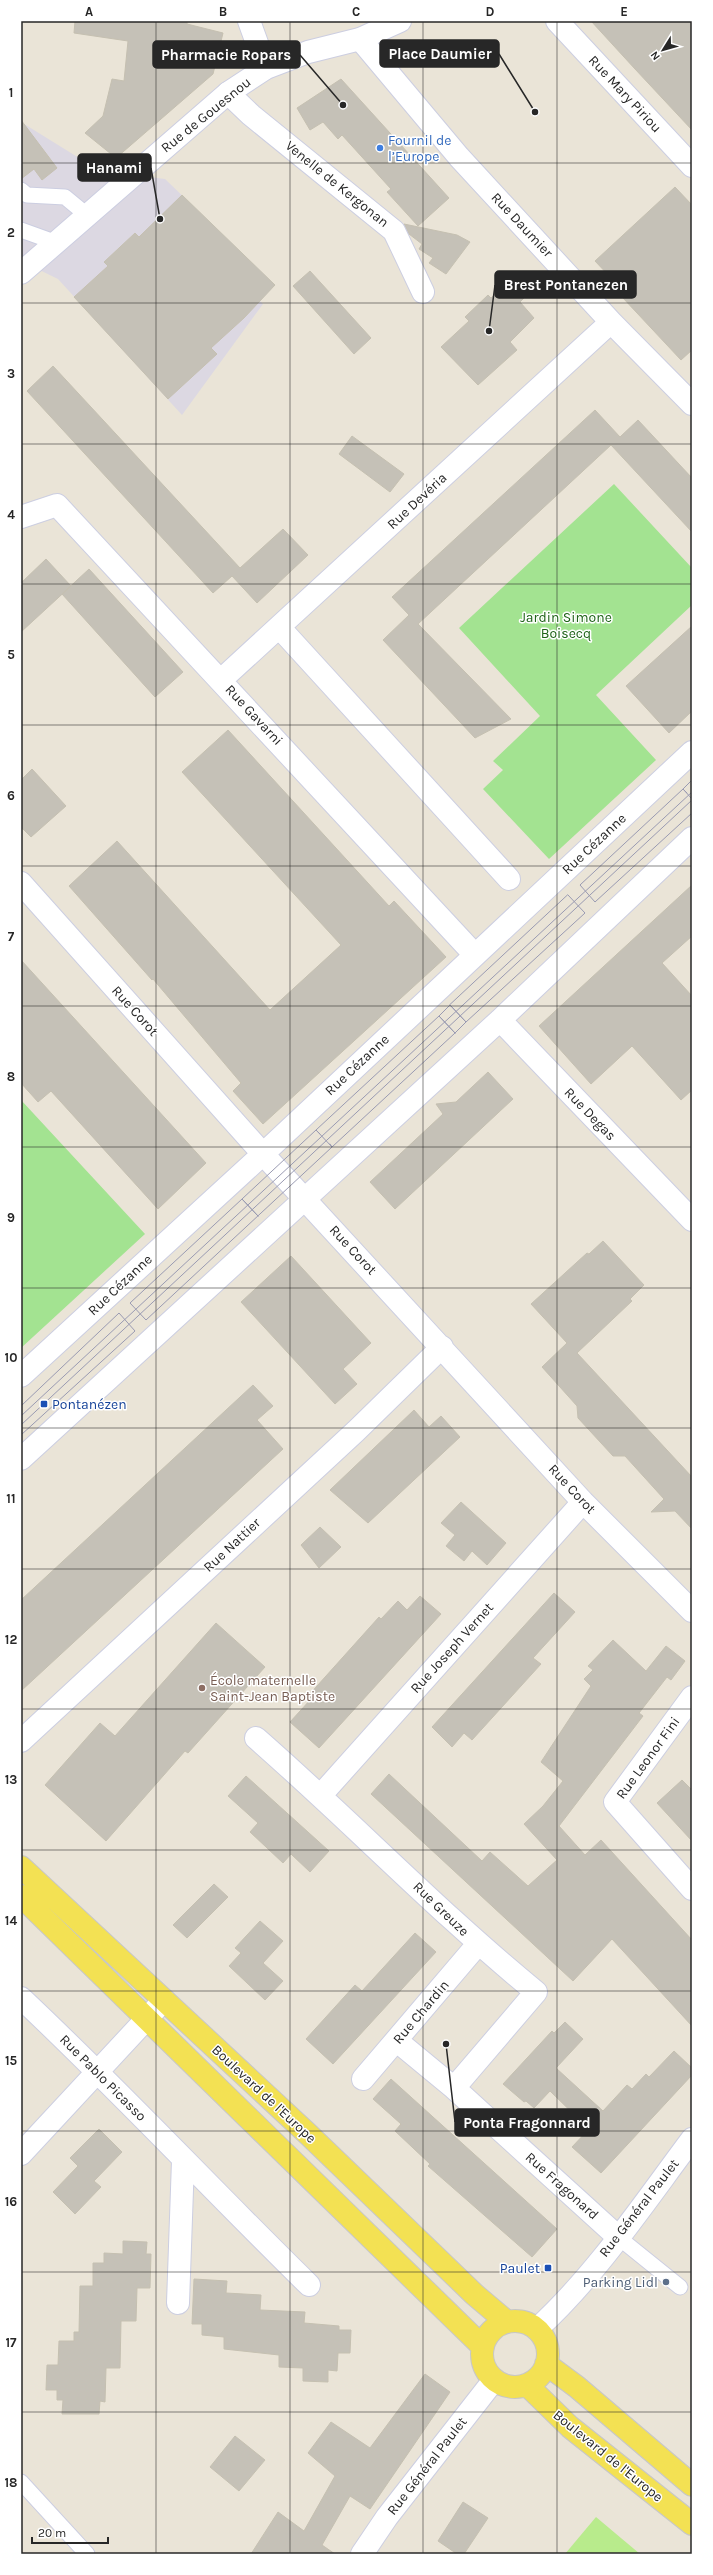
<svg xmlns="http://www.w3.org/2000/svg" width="713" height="2575" font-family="Karla,sans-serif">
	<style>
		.industrial { fill: #dcd8e2 }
		.green { fill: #a3e391 }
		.pitch { fill: #b8eb8c }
		.building { fill: #c5c1b7; stroke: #c5c0b1 }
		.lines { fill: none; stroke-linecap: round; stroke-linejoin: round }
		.lane-casing { stroke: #cccee1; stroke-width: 17 }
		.street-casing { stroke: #cccee1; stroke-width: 24 }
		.secondary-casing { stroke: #cccee1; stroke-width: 24 }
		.primary-casing { stroke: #c7c7c7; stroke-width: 24 }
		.lane { stroke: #fff; stroke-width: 15 }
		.street { stroke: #fff; stroke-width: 22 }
		.secondary { stroke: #fff; stroke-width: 22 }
		.primary { stroke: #f3e153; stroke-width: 22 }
		.tram { stroke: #9a9bb2; stroke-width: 1 }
		.grid { fill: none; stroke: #272727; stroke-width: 1; stroke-opacity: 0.55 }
		.shop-dot { fill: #3f7fe0; stroke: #fff; stroke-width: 1.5 }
		.transit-dot { fill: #1a4fb4; stroke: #fff; stroke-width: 1.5 }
		.education-dot { fill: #8d6e63; stroke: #fff; stroke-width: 1.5 }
		.service-dot { fill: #5c6f8a; stroke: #fff; stroke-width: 1.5 }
		.labels { text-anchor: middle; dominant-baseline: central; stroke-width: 3; stroke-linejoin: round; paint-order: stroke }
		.street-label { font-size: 14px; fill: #272727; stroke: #fff }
		.shop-label { font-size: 14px; fill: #366cbe; stroke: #fff; text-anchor: start }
		.park-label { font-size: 14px; fill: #1e6317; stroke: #fff }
		.transit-label { font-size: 14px; fill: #164399; stroke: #fff; text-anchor: start }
		.education-label { font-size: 14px; fill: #785e54; stroke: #fff; text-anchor: start }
		.service-label { font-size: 14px; fill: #4e5e75; stroke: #fff; text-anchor: end }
		.leader { fill: none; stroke: #272727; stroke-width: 1.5 }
		.callout-dot { fill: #272727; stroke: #fff; stroke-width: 1.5 }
		.callout { fill: #272727; stroke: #272727; stroke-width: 1.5 }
		.callout-label { font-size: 15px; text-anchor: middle; font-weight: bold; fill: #fff }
		.neatline { fill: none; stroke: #272727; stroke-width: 1.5 }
		.grid-label { font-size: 13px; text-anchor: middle; font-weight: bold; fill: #272727 }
	</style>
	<rect width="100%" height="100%" fill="#eae4d7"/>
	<path class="industrial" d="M 21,122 L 100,171 L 165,179 L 275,285 L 260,301 L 263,304 L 182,415 L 58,279 L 21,261 Z"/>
	<path class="green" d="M 614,484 L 692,568 L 692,605 L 596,695 L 656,760 L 549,859 L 483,789 L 503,770 L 493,761 L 540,716 L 459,628 Z
		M 21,1100 L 145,1234 L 21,1348 Z"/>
	<path class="pitch" d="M 596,2517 L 640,2554 L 565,2554 Z"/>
	<path class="building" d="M 75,21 L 187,21 L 187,24 L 223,33 L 213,74 L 116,158 L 85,133 L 103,116 L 112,79 L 124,81 L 128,41 L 74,33 Z
		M 591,21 L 692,21 L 692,130 L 635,69 Z
		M 341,79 L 449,198 L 418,226 L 387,192 L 391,189 L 342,135 L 338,139 L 323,122 L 310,130 L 297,108 Z
		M 21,120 L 57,168 L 42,180 L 34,169 L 21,179 Z
		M 675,187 L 692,205 L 692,350 L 681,360 L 608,282 L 612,279 L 595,261 Z
		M 182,195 L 275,285 L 244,318 L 211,348 L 217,354 L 168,399 L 74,297 L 108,266 L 104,262 L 135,233 L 139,237 Z
		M 404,224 L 457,235 L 470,242 L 446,274 L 429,263 L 433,258 L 419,249 L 422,244 L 409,234 Z
		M 310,271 L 371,338 L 354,354 L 293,286 Z
		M 509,282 L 525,297 L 520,302 L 534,318 L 510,342 L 517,350 L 478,385 L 441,347 L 469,321 L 465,317 L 488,295 L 491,298 Z
		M 53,366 L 240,568 L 283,529 L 308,555 L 257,603 L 232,576 L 213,593 L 27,391 Z
		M 595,410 L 620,437 L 638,420 L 692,478 L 692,532 L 611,445 L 418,624 L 511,719 L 475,738 L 383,640 L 409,615 L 392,597 Z
		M 352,436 L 404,474 L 390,492 L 339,454 Z
		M 46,559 L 71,586 L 21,632 L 21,583 Z
		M 89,569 L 183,672 L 155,697 L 62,594 Z
		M 692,626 L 692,711 L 669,733 L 626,686 Z
		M 228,730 L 389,906 L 394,901 L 446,957 L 263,1124 L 233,1091 L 241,1083 L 153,979 L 152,980 L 69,886 L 117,841 L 270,1010 L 341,945 L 182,772 Z
		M 32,769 L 66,806 L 31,837 L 21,827 L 21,780 Z
		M 692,885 L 692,936 L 662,963 L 692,996 L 692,1090 L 681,1100 L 632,1046 L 591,1084 L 539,1026 Z
		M 21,960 L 206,1163 L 158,1209 L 51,1091 L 38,1102 L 21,1083 Z
		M 488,1072 L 513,1099 L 395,1209 L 370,1182 L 443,1114 L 436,1104 L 456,1102 Z
		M 603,1241 L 644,1285 L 630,1299 L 632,1301 L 577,1353 L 692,1477 L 692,1529 L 675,1511 L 651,1512 L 664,1499 L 625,1456 L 613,1456 L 578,1418 L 577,1406 L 542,1367 L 567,1343 L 531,1304 L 587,1253 L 589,1254 Z
		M 291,1256 L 371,1343 L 343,1369 L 357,1384 L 335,1404 L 241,1302 Z
		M 253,1385 L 273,1406 L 257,1420 L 283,1449 L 21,1691 L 21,1600 Z
		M 414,1410 L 429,1427 L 441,1416 L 460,1437 L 368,1523 L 330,1490 Z
		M 461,1502 L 506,1543 L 487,1565 L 472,1551 L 464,1561 L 446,1546 L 455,1535 L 441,1523 Z
		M 320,1527 L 341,1547 L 319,1568 L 301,1545 Z
		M 554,1593 L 575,1612 L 533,1658 L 541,1664 L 472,1740 L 464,1733 L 452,1747 L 432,1727 Z
		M 420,1596 L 441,1614 L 319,1748 L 290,1722 L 311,1699 L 308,1696 L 379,1617 L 381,1619 L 398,1601 L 407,1610 Z
		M 216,1623 L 265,1667 L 188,1753 L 185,1751 L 106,1841 L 45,1785 L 100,1723 L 115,1736 Z
		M 613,1640 L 646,1671 L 666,1646 L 685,1661 L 671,1680 L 667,1677 L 639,1713 L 643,1716 L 559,1826 L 585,1855 L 601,1840 L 692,1940 L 692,2026 L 612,1939 L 573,1981 L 371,1794 L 389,1774 L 482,1861 L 490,1852 L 528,1886 L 557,1860 L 524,1824 L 543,1806 L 563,1781 L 541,1762 L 591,1686 L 584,1679 L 593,1670 L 588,1666 Z
		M 246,1776 L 329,1851 L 310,1872 L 291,1854 L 283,1863 L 250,1832 L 258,1823 L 228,1796 Z
		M 682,1780 L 692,1790 L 692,1841 L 657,1803 Z
		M 214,1884 L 228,1897 L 187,1938 L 173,1925 Z
		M 260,1921 L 283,1941 L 263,1963 L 283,1981 L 265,2000 L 229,1966 L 241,1953 L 235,1948 Z
		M 415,1933 L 436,1952 L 333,2064 L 306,2039 L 355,1985 L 362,1991 Z
		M 565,2022 L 583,2039 L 556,2068 L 603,2111 L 627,2085 L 632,2089 L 646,2074 L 649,2077 L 674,2051 L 692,2068 L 692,2075 L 601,2173 L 572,2147 L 589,2129 L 550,2091 L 534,2108 L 526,2101 L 524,2102 L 503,2084 L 552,2031 L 554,2033 Z
		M 391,2079 L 557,2229 L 532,2257 L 428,2166 L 430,2164 L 395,2131 L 401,2124 L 373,2099 Z
		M 99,2129 L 122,2152 L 94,2181 L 101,2187 L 75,2214 L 53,2192 L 78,2166 L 70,2158 Z
		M 123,2241 L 147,2242 L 146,2254 L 151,2254 L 150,2288 L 137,2288 L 136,2321 L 121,2321 L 120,2368 L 106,2368 L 105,2402 L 100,2401 L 99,2414 L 62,2414 L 63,2400 L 57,2400 L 57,2390 L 46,2390 L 47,2365 L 58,2365 L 59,2341 L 74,2341 L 74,2332 L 79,2332 L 80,2286 L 93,2286 L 93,2263 L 104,2263 L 104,2253 L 123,2254 Z
		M 194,2279 L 227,2281 L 226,2293 L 261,2295 L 260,2310 L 305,2312 L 304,2323 L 339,2326 L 339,2330 L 351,2330 L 350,2353 L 338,2353 L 337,2371 L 328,2370 L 328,2382 L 303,2381 L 303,2368 L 279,2367 L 279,2355 L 224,2349 L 224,2337 L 202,2335 L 202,2324 L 192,2324 Z
		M 425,2374 L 450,2392 L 370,2509 L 350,2496 L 322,2545 L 335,2554 L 251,2554 L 278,2512 L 304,2531 L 335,2476 L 308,2453 L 331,2422 L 370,2448 Z
		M 235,2436 L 265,2460 L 239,2491 L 210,2467 Z
		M 463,2502 L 488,2518 L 464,2554 L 457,2554 L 438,2541 Z"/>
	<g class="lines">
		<defs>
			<path id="lane" d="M 21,190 L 27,195 L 65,197 L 88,216
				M 21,230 L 57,243
				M 618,2237 L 680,2287
				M 21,2482 L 87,2554"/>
			<path id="street" d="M 249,21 L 266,68
				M 557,21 L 692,166
				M 360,39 L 459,157 L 611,322 L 692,404
				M 228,93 L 251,115 L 394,231 L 423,292
				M 21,517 L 57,505 L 475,955
				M 279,627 L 509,879
				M 221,680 L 611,322
				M 21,883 L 263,1154 L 583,1502 L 692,1611
				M 500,1020 L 692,1220
				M 21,1376 L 263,1154 L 692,752
				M 21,1459 L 500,1020 L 692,838
				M 692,1697 L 615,1802 L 692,1889
				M 256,1738 C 351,1821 438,1912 536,1992 L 454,2088
				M 21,1741 L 356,1431 L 442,1347
				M 321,1795 L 583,1502
				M 21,1998 C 120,2091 212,2190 309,2285
				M 397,2041 L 454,2088 L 618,2237
				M 363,2079 L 478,1944
				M 21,2154 L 164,2000
				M 178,2303 L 183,2161"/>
			<path id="secondary" d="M 21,273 L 228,93 L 266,68 L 308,52 L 360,39 L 400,21
				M 537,2329 C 596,2275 644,2203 692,2139
				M 362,2554 L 387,2517 L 494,2380"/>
			<path id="primary" d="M 21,1867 L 309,2135 L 474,2294 L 507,2322
				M 21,1896 L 483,2347
				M482 2354a33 33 0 1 1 66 0a33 33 0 1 1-66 0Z
				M 546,2364 L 577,2387 L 692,2485
				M 527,2385 L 570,2427 L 692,2524"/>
		</defs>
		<use href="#lane" class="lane-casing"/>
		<use href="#street" class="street-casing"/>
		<use href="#secondary" class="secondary-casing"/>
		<use href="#primary" class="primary-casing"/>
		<use href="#lane" class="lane"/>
		<use href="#street" class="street"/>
		<use href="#secondary" class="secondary"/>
		<use href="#primary" class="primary"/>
		<path class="tram" d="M 687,793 L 683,789 L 692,780
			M 692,799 L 683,789 L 580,885 L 595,902 L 692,813
			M 568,895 L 585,913 L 466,1022 L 450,1005 Z
			M 320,1134 L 316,1130 L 439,1016 L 455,1033
			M 330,1144 L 332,1147 L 455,1033 L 466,1022 L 450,1005 L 439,1016 L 455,1033
			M 258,1216 L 242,1199 L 316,1130 L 332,1147 L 146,1320 L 130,1303 L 242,1199 L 258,1216
			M 21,1406 L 119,1313 L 135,1331 L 21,1435
			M 21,1416 L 692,792
			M 21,1425 L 692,800"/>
	</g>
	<path class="grid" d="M 156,21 L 156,2554M 290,21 L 290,2554M 423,21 L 423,2554M 557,21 L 557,2554M 21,163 L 692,163M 21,303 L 692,303M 21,444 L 692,444M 21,584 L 692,584M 21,725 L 692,725M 21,866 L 692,866M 21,1006 L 692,1006M 21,1147 L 692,1147M 21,1288 L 692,1288M 21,1428 L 692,1428M 21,1569 L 692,1569M 21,1709 L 692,1709M 21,1850 L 692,1850M 21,1991 L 692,1991M 21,2131 L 692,2131M 21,2272 L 692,2272M 21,2412 L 692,2412"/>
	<circle class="shop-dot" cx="380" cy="148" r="4"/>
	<g class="transit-dot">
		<rect x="40" y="1400" width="8" height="8" rx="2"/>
		<rect x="544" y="2264" width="8" height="8" rx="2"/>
	</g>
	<circle class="education-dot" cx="202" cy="1688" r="4"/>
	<circle class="service-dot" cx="666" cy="2282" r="4"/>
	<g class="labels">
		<g class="street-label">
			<text transform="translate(625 94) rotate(47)">Rue Mary Piriou</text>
			<text transform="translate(206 115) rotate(-39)">Rue de Gouesnou</text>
			<text transform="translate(337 184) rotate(39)">Venelle de Kergonan</text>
			<text transform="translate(522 225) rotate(47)">Rue Daumier</text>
			<text transform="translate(417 501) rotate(-43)">Rue Devéria</text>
			<text transform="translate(254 715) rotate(47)">Rue Gavarni</text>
			<text transform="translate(594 844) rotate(-43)">Rue Cézanne</text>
			<text transform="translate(135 1011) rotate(48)">Rue Corot</text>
			<text transform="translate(357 1065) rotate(-43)">Rue Cézanne</text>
			<text transform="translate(590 1114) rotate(46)">Rue Degas</text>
			<text transform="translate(353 1250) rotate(47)">Rue Corot</text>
			<text transform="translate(120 1285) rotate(-43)">Rue Cézanne</text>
			<text transform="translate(572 1489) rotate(47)">Rue Corot</text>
			<text transform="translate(232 1545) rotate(-43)">Rue Nattier</text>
			<text transform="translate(452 1648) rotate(-48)">Rue Joseph Vernet</text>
			<text transform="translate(648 1758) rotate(-54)">Rue Leonor Fini</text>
			<text transform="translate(441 1909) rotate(44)">Rue Greuze</text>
			<text transform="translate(421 2012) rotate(-50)">Rue Chardin</text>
			<text transform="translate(103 2078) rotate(45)">Rue Pablo Picasso</text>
			<text transform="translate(264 2094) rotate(43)">Boulevard de l'Europe</text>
			<text transform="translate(562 2186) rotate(42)">Rue Fragonard</text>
			<text transform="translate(639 2208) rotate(-52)">Rue Général Paulet</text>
			<text transform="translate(608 2456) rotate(39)">Boulevard de l'Europe</text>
			<text transform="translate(427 2466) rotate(-52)">Rue Général Paulet</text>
		</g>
		<g class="shop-label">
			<text x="388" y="140">Fournil de<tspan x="388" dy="16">l’Europe</tspan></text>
		</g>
		<g class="park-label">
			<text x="566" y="617">Jardin Simone<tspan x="566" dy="16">Boisecq</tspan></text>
		</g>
		<g class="transit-label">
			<text x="52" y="1404">Pontanézen</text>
			<text x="540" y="2268" text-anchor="end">Paulet</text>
		</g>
		<g class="education-label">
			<text x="210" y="1680">École maternelle<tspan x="210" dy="16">Saint-Jean Baptiste</tspan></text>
		</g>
		<g class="service-label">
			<text x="658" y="2282">Parking Lidl</text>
		</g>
	</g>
	<path class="leader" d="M535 112L499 54M343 105L300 55M160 219L151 168M489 331L495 285M446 2044L455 2122"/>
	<g class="callout-dot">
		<circle cx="535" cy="112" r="4"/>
		<circle cx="343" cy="105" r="4"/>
		<circle cx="160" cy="219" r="4"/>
		<circle cx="489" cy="331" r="4"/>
		<circle cx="446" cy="2044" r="4"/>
	</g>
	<g class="callout">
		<rect x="380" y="40" width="119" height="27" rx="4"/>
		<rect x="153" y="41" width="147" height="27" rx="4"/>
		<rect x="78" y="154" width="73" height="27" rx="4"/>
		<rect x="495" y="271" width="141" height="27" rx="4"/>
		<rect x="455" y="2109" width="144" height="27" rx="4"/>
	</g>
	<g class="callout-label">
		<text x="440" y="59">Place Daumier</text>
		<text x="226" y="60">Pharmacie Ropars</text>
		<text x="114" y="173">Hanami</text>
		<text x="566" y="290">Brest Pontanezen</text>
		<text x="527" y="2128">Ponta Fragonnard</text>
	</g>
	<rect width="713" height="2575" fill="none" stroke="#ffffff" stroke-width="44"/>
	<g transform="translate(663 50) rotate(233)" stroke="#ffffff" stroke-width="3" paint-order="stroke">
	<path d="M0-3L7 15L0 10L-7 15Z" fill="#272727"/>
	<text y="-6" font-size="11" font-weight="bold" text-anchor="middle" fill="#272727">N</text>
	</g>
	<path d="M32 2537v6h76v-6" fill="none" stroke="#272727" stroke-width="2"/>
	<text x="38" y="2537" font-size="12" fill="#272727" stroke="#ffffff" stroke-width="3" paint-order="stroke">20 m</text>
	<rect x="22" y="22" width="669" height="2531" class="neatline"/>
	<g class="grid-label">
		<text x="89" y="16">A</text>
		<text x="223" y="16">B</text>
		<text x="356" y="16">C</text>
		<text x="490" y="16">D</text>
		<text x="624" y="16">E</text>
		<text x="11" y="97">1</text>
		<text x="11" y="237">2</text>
		<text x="11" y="378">3</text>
		<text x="11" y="519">4</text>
		<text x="11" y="659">5</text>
		<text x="11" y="800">6</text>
		<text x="11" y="941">7</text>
		<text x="11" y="1081">8</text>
		<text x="11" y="1222">9</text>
		<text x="11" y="1362">10</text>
		<text x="11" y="1503">11</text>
		<text x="11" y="1644">12</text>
		<text x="11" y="1784">13</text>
		<text x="11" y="1925">14</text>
		<text x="11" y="2065">15</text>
		<text x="11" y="2206">16</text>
		<text x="11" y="2347">17</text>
		<text x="11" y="2487">18</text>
	</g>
</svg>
